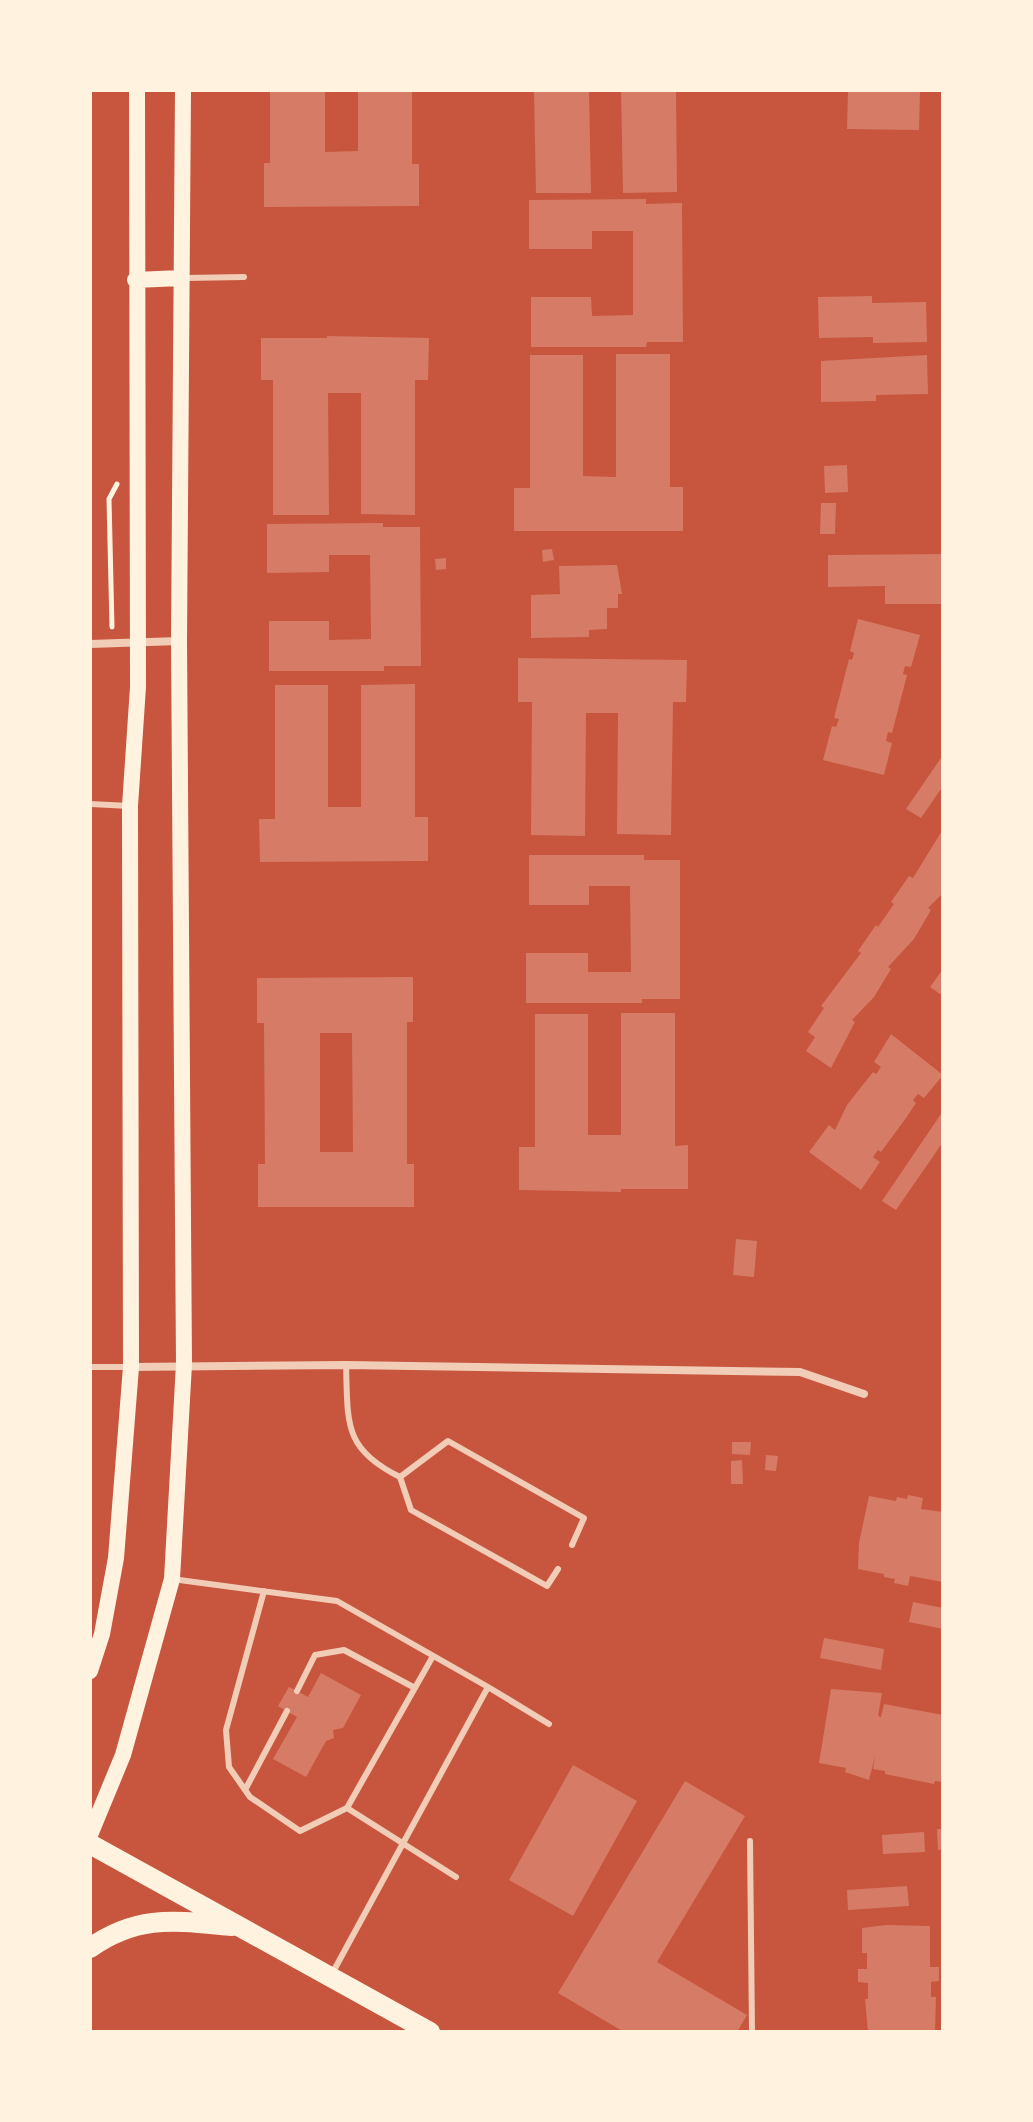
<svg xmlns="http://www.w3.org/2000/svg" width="1033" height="2122" font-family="Spectral,serif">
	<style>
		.building { fill: #d67c66; fill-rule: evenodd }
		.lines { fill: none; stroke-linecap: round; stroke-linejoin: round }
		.path { stroke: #fff3e0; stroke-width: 5 }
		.service { stroke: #f1ccb7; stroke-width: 6 }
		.minor { stroke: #f1ccb7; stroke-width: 8 }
		.secondary { stroke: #fff3e0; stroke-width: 16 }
		.primary { stroke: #fff3e0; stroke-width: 20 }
	</style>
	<rect width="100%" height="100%" fill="#c8553d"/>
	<path class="building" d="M 270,90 L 325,90 L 325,152 L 358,151 L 358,90 L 412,90 L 412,164 L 419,164 L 419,206 L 264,207 L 264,163 L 270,163 Z
		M 534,90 L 589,90 L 591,193 L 536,193 Z
		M 621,90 L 676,90 L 677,192 L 623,193 Z
		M 848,90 L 920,90 L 919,130 L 847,129 Z
		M 646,199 L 646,204 L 682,203 L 683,342 L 647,342 L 646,347 L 531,347 L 531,297 L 591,297 L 592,316 L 633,315 L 633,231 L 592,231 L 592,249 L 529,249 L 529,200 Z
		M 872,296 L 872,303 L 926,302 L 927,342 L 873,343 L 873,337 L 819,338 L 818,297 Z
		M 327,336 L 429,338 L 428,380 L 415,380 L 415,515 L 361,514 L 361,393 L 328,393 L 329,515 L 273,515 L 273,380 L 261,380 L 261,338 L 327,338 Z
		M 616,354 L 670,354 L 670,487 L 683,487 L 683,531 L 514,531 L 514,488 L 530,488 L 530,355 L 583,355 L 583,476 L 616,477 Z
		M 927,355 L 928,394 L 876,395 L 876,401 L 821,402 L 821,361 Z
		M 847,465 L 848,492 L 825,493 L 824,466 Z
		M 821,503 L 836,503 L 835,534 L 820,534 Z
		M 383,523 L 383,527 L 420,527 L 421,666 L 384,666 L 384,671 L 269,671 L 269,621 L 329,621 L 329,640 L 371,639 L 370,555 L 329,555 L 329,572 L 267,573 L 267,524 Z
		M 552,549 L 554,560 L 543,562 L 542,550 Z
		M 943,554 L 943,604 L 885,604 L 885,586 L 828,587 L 828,555 Z
		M 446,558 L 446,569 L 436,570 L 435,559 Z
		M 617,565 L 622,594 L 618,594 L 618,608 L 607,608 L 607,629 L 589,630 L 589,637 L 531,638 L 531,595 L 560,594 L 559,566 Z
		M 858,619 L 920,635 L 911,667 L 905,666 L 903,674 L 907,675 L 892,733 L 888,732 L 886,741 L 892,743 L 884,775 L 823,760 L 832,726 L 836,727 L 839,719 L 834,718 L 849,659 L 852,660 L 854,653 L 850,651 Z
		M 518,658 L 687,660 L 686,702 L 673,702 L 671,835 L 617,834 L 618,713 L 586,713 L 585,836 L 531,835 L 532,702 L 518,702 Z
		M 415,684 L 415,817 L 428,817 L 428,861 L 260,862 L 259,819 L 275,819 L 275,685 L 328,685 L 328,807 L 361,807 L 361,685 Z
		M 943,755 L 943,786 L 921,818 L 906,809 Z
		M 943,829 L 943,893 L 928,908 L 931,910 L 914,939 L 888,967 L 891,969 L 874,997 L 852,1020 L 855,1022 L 831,1068 L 806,1051 L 815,1037 L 808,1032 L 824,1008 L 821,1006 L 861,953 L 858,951 L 876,925 L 878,927 L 894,904 L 891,902 L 909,876 L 913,878 Z
		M 529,855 L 644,855 L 644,860 L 680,860 L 680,999 L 642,999 L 642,1003 L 526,1003 L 526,953 L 588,953 L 588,972 L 631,972 L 630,886 L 589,886 L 589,905 L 529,905 Z
		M 943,969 L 943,996 L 930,987 Z
		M 413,977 L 413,1022 L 407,1022 L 407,1164 L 414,1164 L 414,1207 L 258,1207 L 258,1164 L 265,1164 L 264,1023 L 257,1023 L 257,978 ZM 320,1033 L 352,1033 L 353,1152 L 320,1152 Z
		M 621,1013 L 675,1013 L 675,1146 L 688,1145 L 688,1189 L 621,1189 L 621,1192 L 519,1190 L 519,1147 L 535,1147 L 535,1014 L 588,1014 L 588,1135 L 621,1135 Z
		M 891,1034 L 943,1075 L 924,1098 L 918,1094 L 913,1100 L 916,1103 L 906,1118 L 881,1152 L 878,1150 L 873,1157 L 880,1162 L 861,1190 L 809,1152 L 829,1125 L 835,1130 L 847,1105 L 873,1072 L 876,1074 L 881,1067 L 874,1062 Z
		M 943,1111 L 943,1142 L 896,1210 L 882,1201 Z
		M 736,1239 L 757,1241 L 754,1277 L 733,1275 Z
		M 732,1442 L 751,1442 L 750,1455 L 732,1454 Z
		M 766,1455 L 778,1456 L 776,1471 L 765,1470 Z
		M 742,1460 L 743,1484 L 731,1484 L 731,1461 Z
		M 908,1495 L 923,1498 L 921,1509 L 943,1512 L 943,1582 L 910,1576 L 908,1586 L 894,1583 L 895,1579 L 884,1577 L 884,1574 L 858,1569 L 859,1543 L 869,1496 L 896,1501 L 897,1497 L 907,1499 Z
		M 913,1602 L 943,1608 L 943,1629 L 909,1622 Z
		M 824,1638 L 884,1649 L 881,1670 L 820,1658 Z
		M 321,1673 L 361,1695 L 343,1728 L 333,1730 L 334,1738 L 326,1741 L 306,1777 L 273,1759 L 297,1717 L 278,1706 L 289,1687 L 308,1697 Z
		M 831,1689 L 882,1693 L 878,1716 L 881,1717 L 884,1704 L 943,1715 L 943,1782 L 935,1781 L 934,1784 L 885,1774 L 885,1771 L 873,1769 L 875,1756 L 869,1780 L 845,1772 L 846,1768 L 819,1763 Z
		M 573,1765 L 637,1801 L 573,1916 L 509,1880 Z
		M 685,1781 L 745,1816 L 657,1962 L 747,2015 L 737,2032 L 624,2032 L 558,1993 Z
		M 937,1829 L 943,1829 L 943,1849 L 938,1850 Z
		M 924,1832 L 925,1852 L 883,1854 L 882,1835 Z
		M 907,1886 L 909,1906 L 848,1910 L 847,1890 Z
		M 886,1925 L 930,1926 L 930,1967 L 939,1967 L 939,1981 L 931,1982 L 931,1997 L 936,1997 L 935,2032 L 868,2032 L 865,1999 L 868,1999 L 868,1983 L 858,1982 L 858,1969 L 867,1969 L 867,1953 L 862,1953 L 862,1928 Z"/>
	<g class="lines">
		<path class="path" d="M 112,627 L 109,499 L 117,484"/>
		<path class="service" d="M 185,278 L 244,277
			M 90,804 L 130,806
			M 346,1365 C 348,1423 343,1449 400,1477
			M 90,1367 L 128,1367
			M 558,1569 L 547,1586 L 411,1510 L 400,1477 L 448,1441 L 584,1518 L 572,1545
			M 172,1579 L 337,1601 L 488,1687 L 333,1972
			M 264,1591 L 226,1730 L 229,1767 L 250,1797 L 300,1831 L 347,1808 L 433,1656
			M 488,1687 L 549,1724
			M 297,1691 L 315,1655 L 344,1650 L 415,1688
			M 245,1790 L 287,1711
			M 347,1808 L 456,1877
			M 750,1841 L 752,2032"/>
		<path class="minor" d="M 90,644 L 179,641
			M 131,1367 L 346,1365 L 800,1372 L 864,1394"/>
		<path class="secondary" d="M 135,280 L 181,278
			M 90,1671 L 102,1634 L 116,1558 L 131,1367 L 130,806 L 138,687 L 137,90
			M 90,1835 L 123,1755 L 172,1579 L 184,1364 L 179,641 L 183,90"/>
		<path class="primary" d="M 90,1844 L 430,2032
			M 90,1948 C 139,1914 176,1921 232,1926"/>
	</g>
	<rect width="1033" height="2122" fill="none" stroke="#fff3e0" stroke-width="184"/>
</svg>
